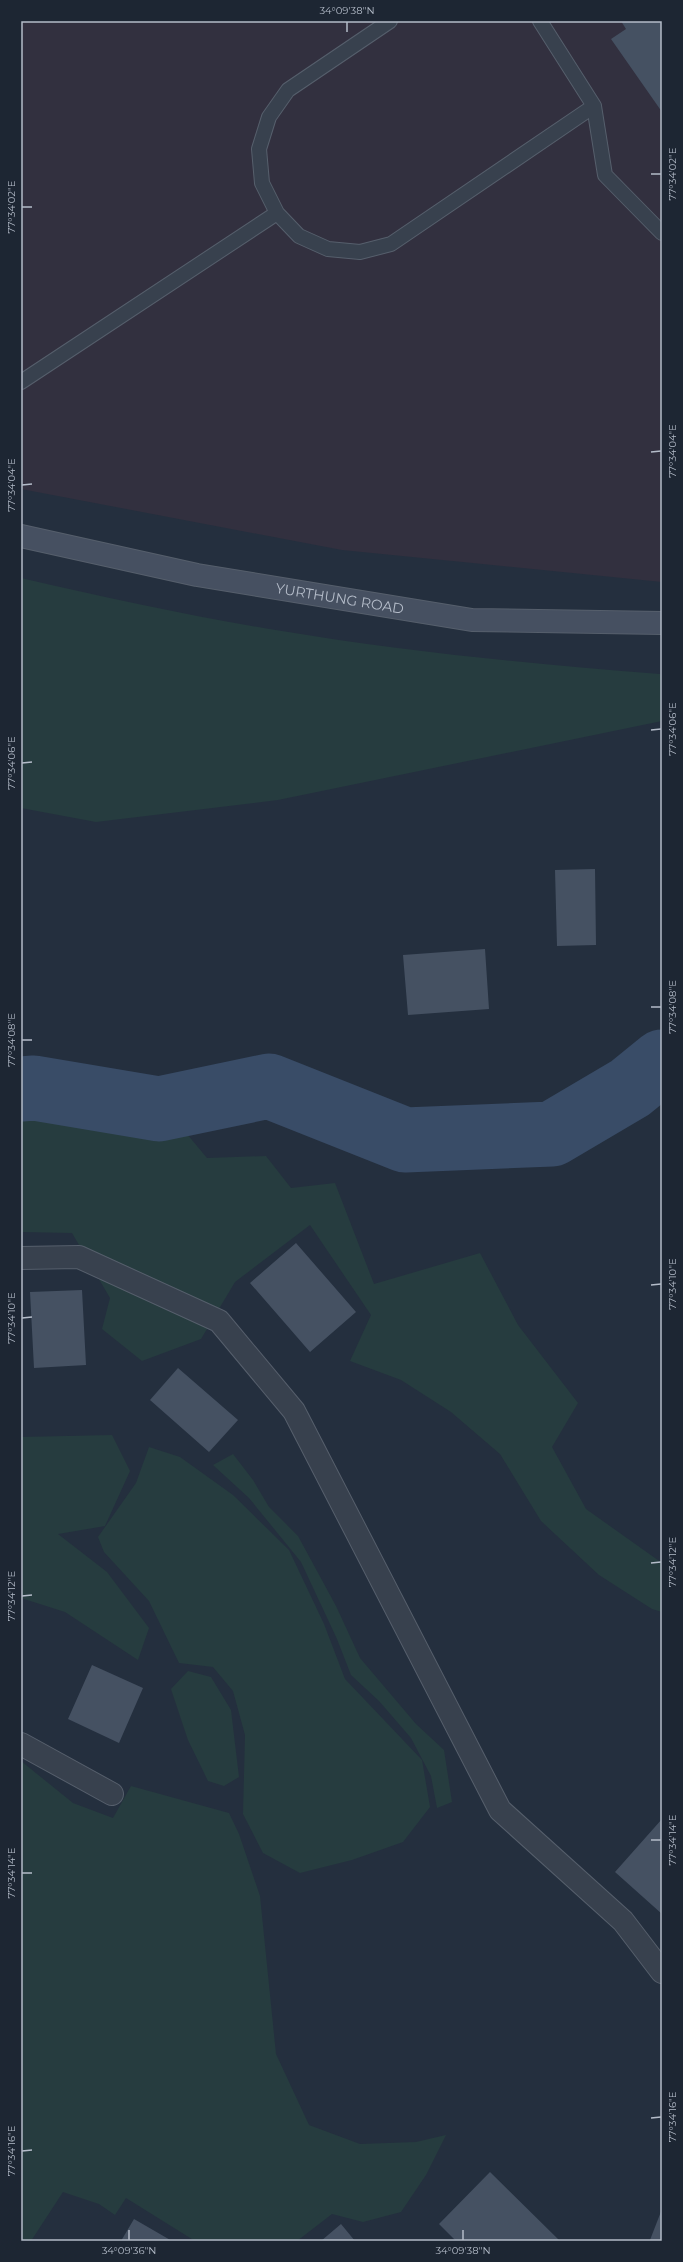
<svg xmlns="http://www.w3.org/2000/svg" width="683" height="2262" font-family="Montserrat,sans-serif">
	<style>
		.medical { fill: #32303f }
		.green { fill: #263c3f }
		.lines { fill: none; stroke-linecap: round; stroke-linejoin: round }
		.river { stroke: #394c67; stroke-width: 65 }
		.building { fill: #455162 }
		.service-casing { stroke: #565f6c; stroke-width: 16 }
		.minor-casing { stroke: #565f6c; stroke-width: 24 }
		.secondary-casing { stroke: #565f6c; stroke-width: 24 }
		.service { stroke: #38414e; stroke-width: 14 }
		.minor { stroke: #38414e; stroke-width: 22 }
		.secondary { stroke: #465061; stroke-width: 22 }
		.ticks { fill: none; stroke: #b4bcc9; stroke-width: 1.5 }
		.labels { text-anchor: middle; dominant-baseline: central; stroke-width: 4; stroke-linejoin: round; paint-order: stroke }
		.street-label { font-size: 14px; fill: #b4bcc9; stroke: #1d2633 }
		.neatline { fill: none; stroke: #b4bcc9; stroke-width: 1.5 }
		.ticks-label { font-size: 10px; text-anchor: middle; fill: #b4bcc9 }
	</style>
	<rect width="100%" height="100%" fill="#242f3e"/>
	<path class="medical" d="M 21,21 L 662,21 L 662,582 L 342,550 L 21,489 Z"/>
	<path class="green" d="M 21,578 C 107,598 195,617 282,631 C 407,652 534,664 660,674 L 662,677 L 662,721 L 278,800 L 96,822 L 21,808 Z
		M 21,1117 L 59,1118 L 187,1134 L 207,1158 L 266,1156 L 291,1188 L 335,1183 L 374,1284 L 480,1253 L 518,1325 L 578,1403 L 552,1447 L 586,1509 L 662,1563 L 662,1612 L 652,1609 L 599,1575 L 541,1521 L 500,1454 L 451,1412 L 401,1380 L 350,1361 L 371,1315 L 310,1225 L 235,1282 L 201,1339 L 142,1361 L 102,1329 L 110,1298 L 72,1233 L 21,1232 Z
		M 112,1435 L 130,1471 L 105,1526 L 58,1534 L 107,1572 L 149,1628 L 138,1660 L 65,1612 L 21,1598 L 21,1437 Z
		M 149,1447 L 180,1457 L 233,1495 L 289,1550 L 324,1624 L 345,1679 L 422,1760 L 430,1807 L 403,1842 L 352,1860 L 300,1873 L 263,1853 L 243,1814 L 245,1735 L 233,1691 L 213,1667 L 179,1663 L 149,1601 L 104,1552 L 98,1537 L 136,1483 Z
		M 233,1454 L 253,1480 L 269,1507 L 298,1536 L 336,1606 L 360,1658 L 416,1724 L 444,1750 L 452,1802 L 437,1808 L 431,1776 L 411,1738 L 379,1701 L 351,1675 L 337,1639 L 301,1562 L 249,1498 L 213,1465 Z
		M 188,1671 L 211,1677 L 231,1710 L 239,1777 L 224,1786 L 208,1781 L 188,1740 L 171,1689 Z
		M 21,1761 L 73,1803 L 113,1818 L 131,1786 L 229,1813 L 239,1834 L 260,1896 L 276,2054 L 309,2125 L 360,2144 L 416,2142 L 446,2135 L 426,2175 L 401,2212 L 363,2222 L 332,2214 L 297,2241 L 195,2241 L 126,2198 L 115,2215 L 99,2204 L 63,2192 L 31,2241 L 21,2241 Z"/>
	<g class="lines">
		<path class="river" d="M 21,1089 L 34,1088 L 159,1109 L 269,1086 L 405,1140 L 552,1134 L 630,1088 L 662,1062"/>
	</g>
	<path class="building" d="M 621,21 L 662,21 L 662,112 L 611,39 L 626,29 Z
		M 595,869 L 596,945 L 557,946 L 555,870 Z
		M 485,949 L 489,1009 L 408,1015 L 403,955 Z
		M 296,1243 L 356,1312 L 310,1352 L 250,1283 Z
		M 82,1290 L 86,1365 L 34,1368 L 30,1292 Z
		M 178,1368 L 238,1420 L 209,1452 L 150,1400 Z
		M 92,1665 L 143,1688 L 119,1743 L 68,1719 Z
		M 662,1819 L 662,1914 L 615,1872 Z
		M 490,2172 L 560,2241 L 456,2241 L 439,2224 Z
		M 662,2209 L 662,2241 L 652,2241 L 650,2240 Z
		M 134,2219 L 172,2241 L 121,2241 Z
		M 341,2224 L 355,2241 L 321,2241 Z"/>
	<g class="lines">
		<defs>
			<path id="service" d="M 390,21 L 288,90 L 269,117 L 259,149 L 262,183 L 277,213 L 299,236 L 328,249 L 360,252 L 391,244 L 594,106
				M 540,21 L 594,106 L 605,175 L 662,233
				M 21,382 L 277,213"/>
			<path id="minor" d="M 21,1258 L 79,1257 L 219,1321 L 294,1411 L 500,1810 L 623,1921 L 662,1972
				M 21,1744 L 112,1794"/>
			<g id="secondary">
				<path id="s1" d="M 21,536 L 197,575 L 472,620 L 662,623"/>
			</g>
		</defs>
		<use href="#service" class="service-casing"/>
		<use href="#minor" class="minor-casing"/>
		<use href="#secondary" class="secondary-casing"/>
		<use href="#service" class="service"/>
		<use href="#minor" class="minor"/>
		<use href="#secondary" class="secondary"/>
	</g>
	<path class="ticks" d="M 347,22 L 347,32M 651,174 L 661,174M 22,207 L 32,207M 651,452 L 661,451M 22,485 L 32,484M 651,730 L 661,729M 22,763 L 32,762M 651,1007 L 661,1007M 22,1040 L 32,1040M 651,1285 L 661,1284M 22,1318 L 32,1317M 651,1563 L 661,1562M 22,1596 L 32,1595M 651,1840 L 661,1840M 22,1873 L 32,1873M 651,2118 L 661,2117M 22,2151 L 32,2150M 129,2230 L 129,2240M 463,2230 L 463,2240"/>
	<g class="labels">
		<g class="street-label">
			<text stroke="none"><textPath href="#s1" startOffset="325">YURTHUNG ROAD</textPath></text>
		</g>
	</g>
	<rect width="683" height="2262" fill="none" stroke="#1d2633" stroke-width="44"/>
	<rect x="22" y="22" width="639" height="2218" class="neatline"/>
	<g class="ticks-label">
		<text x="347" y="14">34°09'38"N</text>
		<text transform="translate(672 174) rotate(-90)" y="4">77°34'02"E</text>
		<text transform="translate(11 207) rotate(-90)" y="4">77°34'02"E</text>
		<text transform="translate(672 451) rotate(-90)" y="4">77°34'04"E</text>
		<text transform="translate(11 485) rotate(-90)" y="4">77°34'04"E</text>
		<text transform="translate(672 729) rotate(-90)" y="4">77°34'06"E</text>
		<text transform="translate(11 763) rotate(-90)" y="4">77°34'06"E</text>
		<text transform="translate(672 1007) rotate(-90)" y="4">77°34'08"E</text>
		<text transform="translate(11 1040) rotate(-90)" y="4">77°34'08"E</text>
		<text transform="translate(672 1284) rotate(-90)" y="4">77°34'10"E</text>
		<text transform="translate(11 1318) rotate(-90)" y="4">77°34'10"E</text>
		<text transform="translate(672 1562) rotate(-90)" y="4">77°34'12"E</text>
		<text transform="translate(11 1596) rotate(-90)" y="4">77°34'12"E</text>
		<text transform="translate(672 1840) rotate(-90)" y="4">77°34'14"E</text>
		<text transform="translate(11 1873) rotate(-90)" y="4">77°34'14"E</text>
		<text transform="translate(672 2117) rotate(-90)" y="4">77°34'16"E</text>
		<text transform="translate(11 2151) rotate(-90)" y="4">77°34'16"E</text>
		<text x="129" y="2254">34°09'36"N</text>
		<text x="463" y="2254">34°09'38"N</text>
	</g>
</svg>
